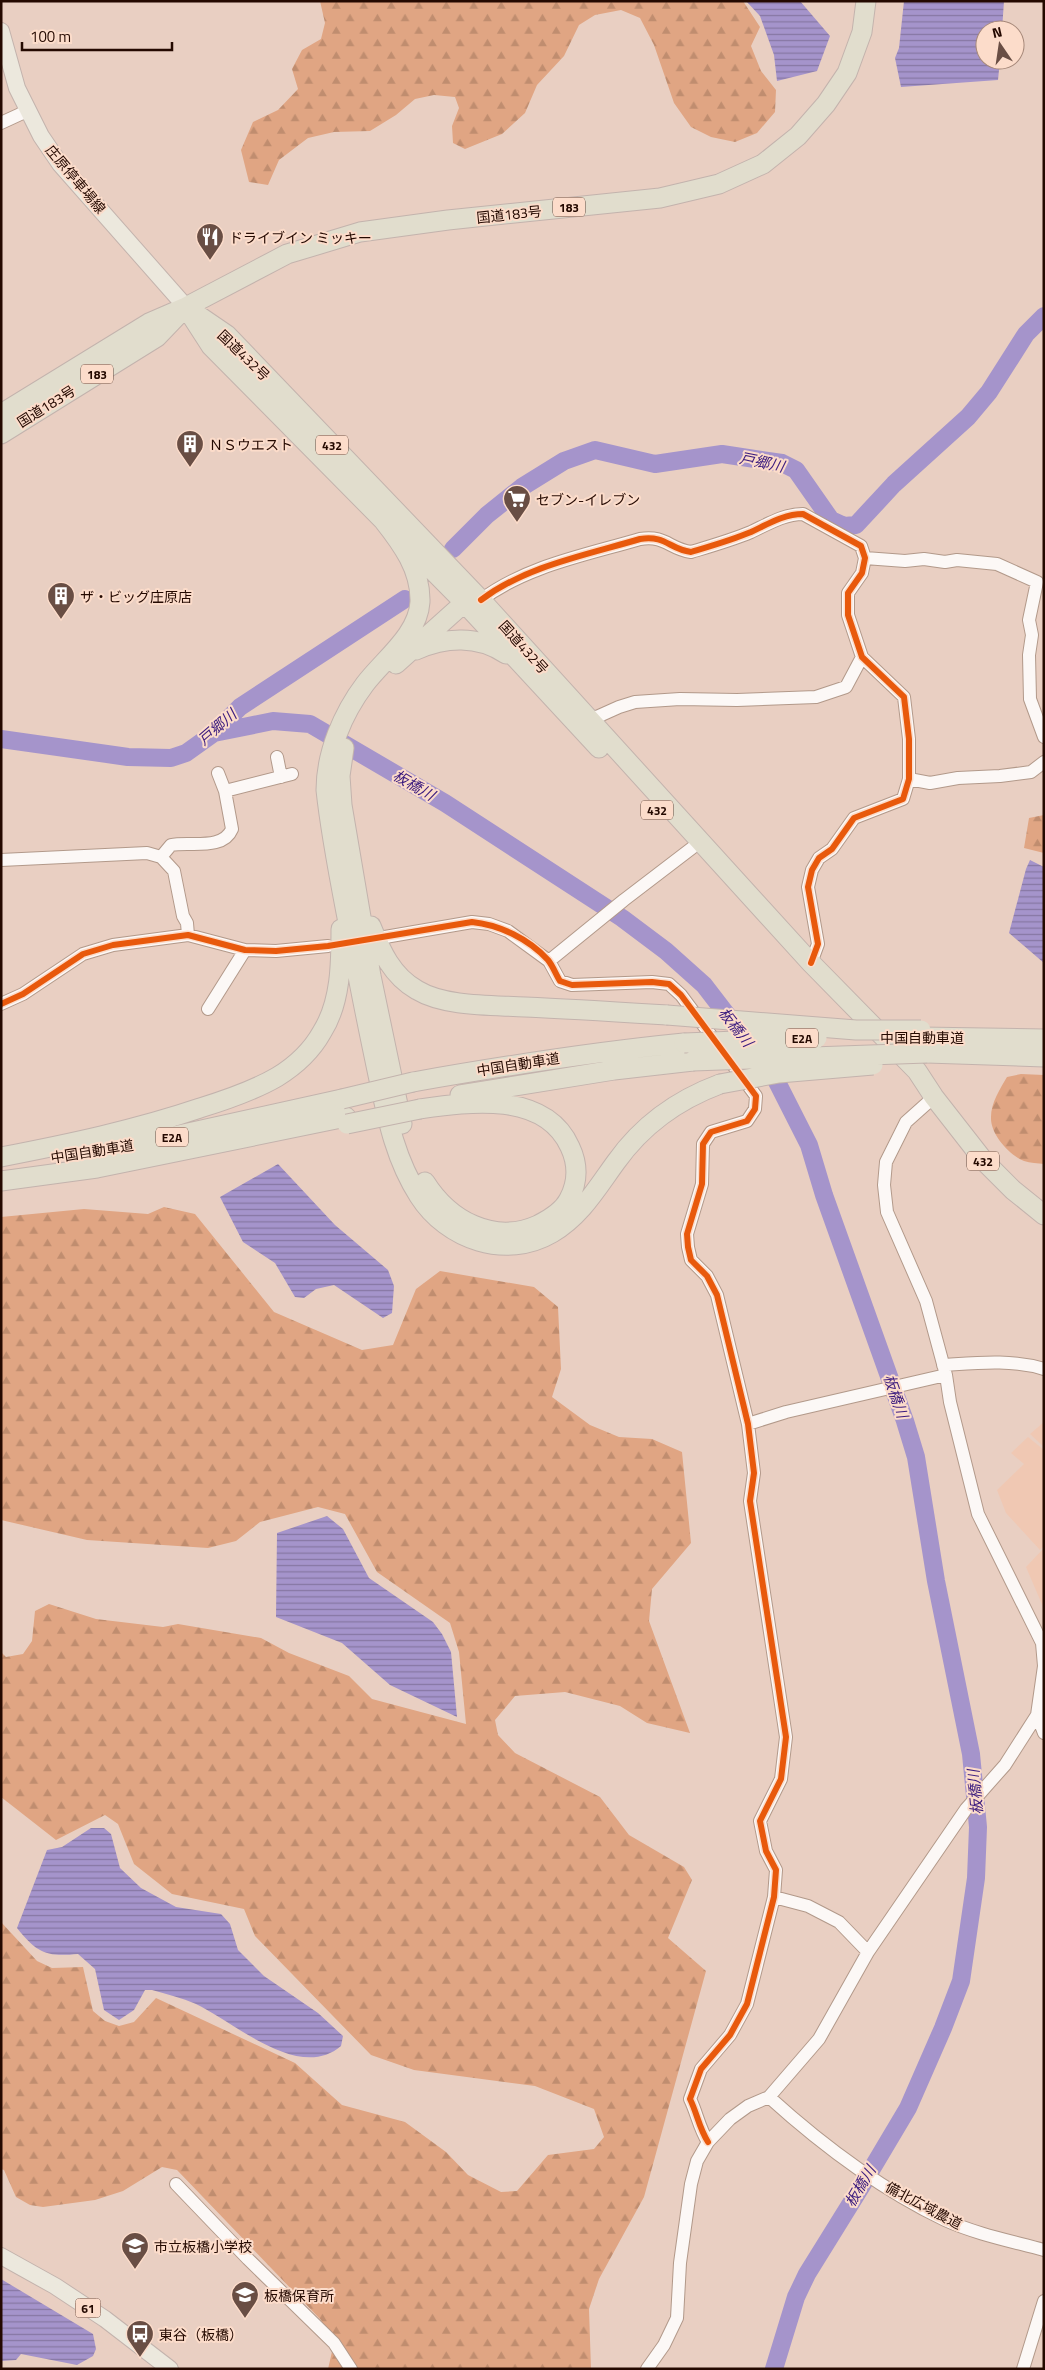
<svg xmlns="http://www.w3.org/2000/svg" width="1045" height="2370" font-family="'Titillium Web','Noto Sans JP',sans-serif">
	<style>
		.built { fill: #f0c8b3 }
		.forest { fill: url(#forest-firs) }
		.water { fill: url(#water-rules) }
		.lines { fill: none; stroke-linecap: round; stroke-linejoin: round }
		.river { stroke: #a594cb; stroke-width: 18 }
		.minor-casing { stroke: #b2998a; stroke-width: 14 }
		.major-casing { stroke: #c3b3ad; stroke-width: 18 }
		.highway-casing { stroke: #c3b3ad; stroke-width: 21 }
		.minor { stroke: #fcf8f6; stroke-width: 12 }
		.major { stroke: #ece8dd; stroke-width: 16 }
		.highway { stroke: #e1ddcd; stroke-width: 19 }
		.highway-bridge-casing { stroke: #c3b3ad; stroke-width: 21; stroke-linecap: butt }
		.highway-bridge { stroke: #e1ddcd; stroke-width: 19 }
		.cycleway-casing { stroke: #fcdcca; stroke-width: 9 }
		.cycleway { stroke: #e8590c; stroke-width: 6 }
		.labels { text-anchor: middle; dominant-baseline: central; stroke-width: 4; stroke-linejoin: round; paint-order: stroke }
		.shield { fill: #fcdcca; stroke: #65483d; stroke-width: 1 }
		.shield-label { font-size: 12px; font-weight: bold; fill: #240900 }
		.street-label { font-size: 14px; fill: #240900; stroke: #fcdcca }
		.poi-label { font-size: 14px; fill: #240900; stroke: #fcdcca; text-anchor: start }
		.water-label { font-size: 15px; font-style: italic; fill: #3a1a7e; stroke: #fcdcca }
	</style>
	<defs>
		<pattern id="forest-firs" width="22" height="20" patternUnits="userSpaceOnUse" patternTransform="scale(1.25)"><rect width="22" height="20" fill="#e0a583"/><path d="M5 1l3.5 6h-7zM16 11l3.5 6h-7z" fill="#c08d6f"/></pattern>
		<pattern id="water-rules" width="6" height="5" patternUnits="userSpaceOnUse" patternTransform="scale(1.25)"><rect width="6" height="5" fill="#a594cb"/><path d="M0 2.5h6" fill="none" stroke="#8677a2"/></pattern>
	</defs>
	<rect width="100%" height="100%" fill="#e9cfc2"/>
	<path class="built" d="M 1044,1422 L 1044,1447 L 1030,1434 Z
		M 1028,1437 L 1044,1450 L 1044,1546 L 1040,1550 L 1006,1513 L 997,1490 L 1024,1464 L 1011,1453 Z
		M 1044,1548 L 1044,1609 L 1026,1567 Z"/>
	<path class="forest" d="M 320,1 L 743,1 L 760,27 L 751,46 L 761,71 L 776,90 L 775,112 L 757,133 L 735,142 L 711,137 L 691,127 L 674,103 L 654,45 L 640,18 L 621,10 L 595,15 L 579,25 L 564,56 L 537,85 L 525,113 L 502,134 L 465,149 L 453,143 L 452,126 L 459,108 L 455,97 L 434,95 L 415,99 L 396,115 L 370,131 L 334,132 L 308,138 L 279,160 L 268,185 L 249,182 L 241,150 L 253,122 L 278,110 L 298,89 L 292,69 L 302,50 L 321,39 L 325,23 Z
		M 1044,815 L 1044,853 L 1024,848 L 1029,818 Z
		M 1021,1074 L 1044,1075 L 1044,1164 C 1038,1163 1030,1163 1024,1161 C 1009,1155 990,1134 991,1117 C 991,1103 1000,1089 1007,1077 Z
		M 164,1207 L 195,1214 L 274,1312 L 362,1350 L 393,1345 L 416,1289 L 440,1271 L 534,1287 L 558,1307 L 561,1369 L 552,1397 L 590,1425 L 619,1437 L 652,1439 L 682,1452 L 691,1543 L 652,1589 L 649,1621 L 690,1733 L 647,1723 L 620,1706 L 565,1692 L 515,1696 L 495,1720 L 498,1735 L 515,1753 L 600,1797 L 629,1835 L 684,1867 L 692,1880 L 668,1938 L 706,1971 L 644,2197 L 599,2279 L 589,2309 L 591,2369 L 328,2369 L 334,2343 L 321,2320 L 177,2170 L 162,2167 L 123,2191 L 95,2200 L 43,2207 L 30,2205 L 16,2197 L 4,2170 L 1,2169 L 1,1922 L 37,1961 L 52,1968 L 83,1967 L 93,2011 L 105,2021 L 119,2026 L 134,2022 L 156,1998 L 295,2063 L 342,2105 L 405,2122 L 446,2152 L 468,2175 L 501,2192 L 517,2191 L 548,2155 L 594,2149 L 604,2137 L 594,2109 L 535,2086 L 414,2070 L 371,2055 L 255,1936 L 244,1909 L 172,1894 L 134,1864 L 118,1824 L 105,1815 L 56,1840 L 1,1797 L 1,1652 L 6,1657 L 23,1654 L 32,1641 L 35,1611 L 49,1604 L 96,1619 L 163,1627 L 178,1624 L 261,1638 L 289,1653 L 349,1676 L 372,1699 L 466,1724 L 459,1652 L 450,1623 L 377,1572 L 345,1514 L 318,1507 L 260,1522 L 236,1541 L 208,1548 L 87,1540 L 1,1520 L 1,1217 L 84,1209 L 148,1214 Z"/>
	<path class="water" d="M 746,1 L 800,1 L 830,36 L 817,71 L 777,81 L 774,55 L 760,16 Z
		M 904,1 L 1004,1 L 1002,30 L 985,30 L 985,60 L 1000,60 L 998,80 L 901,87 L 895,58 L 899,48 Z
		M 1030,860 L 1044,867 L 1044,963 L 1009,933 L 1026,869 Z
		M 278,1164 L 335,1225 L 388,1270 L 394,1286 L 392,1313 L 383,1318 L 334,1285 L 316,1289 L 304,1298 L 295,1297 L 275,1263 L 243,1242 L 220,1197 Z
		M 327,1516 L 343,1529 L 369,1578 L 433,1622 L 442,1634 L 451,1652 L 457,1717 L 390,1685 L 342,1643 L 276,1617 L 277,1533 Z
		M 91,1828 L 104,1828 L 111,1834 L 120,1868 L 141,1888 L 176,1907 L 221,1914 L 230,1924 L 238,1950 L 264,1976 L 318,2013 L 343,2036 L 341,2046 C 299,2082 234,2022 196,2004 C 182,1998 166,1994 152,1990 L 145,1990 L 134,2010 L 119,2020 L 104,2010 L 95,1969 L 78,1954 C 46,1957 37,1953 17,1928 L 47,1850 L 62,1847 Z
		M 1,2279 L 93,2334 L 96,2349 L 93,2356 L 77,2365 L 21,2354 L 16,2360 L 1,2361 Z"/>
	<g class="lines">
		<path class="river" d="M 453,549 L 487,515 L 522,487 L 564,461 L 595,450 L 655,464 L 722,454 L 782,463 L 796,470 L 831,520 L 844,526 L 856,525 L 894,484 L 968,417 L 989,392 L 1026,334 L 1044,316
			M 214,733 L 273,721 L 310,724 L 445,803 L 622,918 L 666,951 L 704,985 L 774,1076 L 809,1145 L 824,1195 L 905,1421 L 916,1457 L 936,1581 L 971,1754 L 978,1827 L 976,1878 L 961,1981 L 943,2028 L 908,2108 L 861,2187 L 807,2274 L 796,2297 L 774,2369
			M 1,739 L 128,757 L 171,758 L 186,753 L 214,733 L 240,707 L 405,599"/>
		<defs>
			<path id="minor" d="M 1,123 L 27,111
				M 865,558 L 905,561 L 924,559 L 945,562 L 957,560 L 997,564 L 1037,582 L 1029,620 L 1032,635 L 1029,655 L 1030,699 L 1044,737
				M 481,600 C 526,566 586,555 640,539 C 666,535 669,549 691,552 C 711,546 732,540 751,532 C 768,524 784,514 803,514 L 861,546 L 865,558 L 862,573 L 848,593 L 848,615 L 862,657 L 904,697 L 909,739 L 909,779 L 903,799 L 854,818 L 832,849 L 819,858 L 812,870 L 808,887 L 818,944 L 811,963
				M 590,720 L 619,707 L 635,702 L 680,699 L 737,700 L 816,697 L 846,687 L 862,657
				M 277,757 L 281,777
				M 218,773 L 225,791
				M 909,779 L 930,783 L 958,778 L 1000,776 L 1031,772 L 1044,762
				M 161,857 L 171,845 C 189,841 223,851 232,829 L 225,791 L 292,774
				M 1,860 L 147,853 L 161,857 L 174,871 L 183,916 L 187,923 L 188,935
				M 385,937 L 472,922 L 489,924 L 508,931 L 549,961 L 560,981 L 572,985 L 652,982 L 669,984 L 681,995 L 756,1096 L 755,1109 L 747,1121 L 711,1132 L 703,1144 L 702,1184 L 687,1234 L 688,1247 L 691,1260 L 707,1276 L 717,1295 L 748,1424 L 754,1473 L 750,1501 L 786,1737 L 781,1779 L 760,1821 L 766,1851 L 776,1870 L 774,1897 L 747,2004 L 730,2035 L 701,2069 L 690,2099 C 697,2113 699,2128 708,2142
				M 549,961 L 624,900 L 692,848
				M 1,1004 L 23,994 L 83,954 L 113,945 L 188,935 L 245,950 L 276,951 L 328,946
				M 208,1009 L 245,950
				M 943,1365 C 976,1363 1011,1359 1044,1369
				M 748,1424 L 786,1412 L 946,1375
				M 1037,1715 L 1044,1733
				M 774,1897 L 808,1906 L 839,1922 L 868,1952
				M 769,2097 C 822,2145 880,2189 945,2220 C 976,2234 1011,2241 1044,2250
				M 176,2184 L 248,2259 L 334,2343 L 351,2369
				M 647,2369 L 664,2345 L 677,2318 L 680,2263 L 691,2184 L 697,2161 L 708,2142 L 730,2119 L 748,2106 L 769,2097 L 819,2039 L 868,1952 L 966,1809 L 1005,1765 L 1037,1715 L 1044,1666 L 1042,1643 L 978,1514 L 950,1402 L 946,1375 L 926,1301 L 887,1212 L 884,1185 L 886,1162 L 906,1122 L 934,1097
				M 1023,2369 L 1044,2301"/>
			<path id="major" d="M 1,31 L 17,88 L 41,136 L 60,164 L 186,307
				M 1,2256 L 55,2286 L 105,2319 L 170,2369"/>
			<path id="highway" d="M 186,307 L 227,335 L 481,600 L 811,963 L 917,1071 L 934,1097 L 984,1161 L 1013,1190 L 1044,1215
				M 191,315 L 211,346 L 459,597 L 599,748
				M 1,414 L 149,323 L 186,307 L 287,254 L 360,232 L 448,220 L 660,198 L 719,184 L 763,164 L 798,136 L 826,104 L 847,73 L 862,32 L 866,1
				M 1,434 L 157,337 L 180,313
				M 383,520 C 402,544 421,570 420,602 C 418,635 384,659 365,684 C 343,713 326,753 326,790 C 332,847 345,904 355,960 C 362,999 370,1037 378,1075 C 387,1117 395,1159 419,1196 C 447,1240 506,1260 552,1233 C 581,1216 597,1188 616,1162 C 643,1124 677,1100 720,1084
				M 416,650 C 445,637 478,635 506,654
				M 396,664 L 464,603 L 470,594
				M 344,748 L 340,776 L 342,805 L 371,976 L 402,1124
				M 371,926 C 381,951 392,976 417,990 C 445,1007 493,1005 525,1007 C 572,1009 619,1012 667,1015
				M 921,1037 L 1044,1039
				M 927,1053 L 1044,1057
				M 413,1082 C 503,1066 593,1052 684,1043
				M 460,1095 L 614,1070 L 693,1061
				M 420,1109 C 469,1102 545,1091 570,1147 C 578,1164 578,1182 569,1199 C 563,1211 550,1219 538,1225 C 493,1245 449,1220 425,1182
				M 79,1154 L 179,1135 L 342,1099
				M 1,1157 C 68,1144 135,1130 200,1108 C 226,1100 253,1091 277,1077 C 295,1066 312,1050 322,1032 C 341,1002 341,963 341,929
				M 1,1181 L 97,1168 L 346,1117"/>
		</defs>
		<use href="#minor" class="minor-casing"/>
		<use href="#major" class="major-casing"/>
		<use href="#highway" class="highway-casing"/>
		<use href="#minor" class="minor"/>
		<use href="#major" class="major"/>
		<use href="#highway" class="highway"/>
		<defs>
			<path id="highway-bridge" d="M 667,1015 L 856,1030 L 921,1030
				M 684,1043 L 817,1038
				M 693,1061 L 927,1053
				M 720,1084 L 779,1073 L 873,1065
				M 342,1099 L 413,1082
				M 347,1124 L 420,1109"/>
		</defs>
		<use href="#highway-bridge" class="highway-bridge-casing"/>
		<use href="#highway-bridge" class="highway-bridge"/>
		<defs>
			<path id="cycleway" d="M 481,600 C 526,566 586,555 640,539 C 666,535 669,549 691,552 C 711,546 732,540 751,532 C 768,524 784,514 803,514 L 861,546 L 865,558 L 862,573 L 848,593 L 848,615 L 862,657 L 904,697 L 909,739 L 909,779 L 903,799 L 854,818 L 832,849 L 819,858 L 812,870 L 808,887 L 818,944 L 811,963
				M 1,1004 L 23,994 L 83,954 L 113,945 L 188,935 L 245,950 L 276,951 L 328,946 L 472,922 C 500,925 529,939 548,960 C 553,966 556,975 560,981 L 572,985 L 652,982 L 669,984 L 681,995 L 756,1096 L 755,1109 L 747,1121 L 711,1132 L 703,1144 L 702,1184 L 687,1234 L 688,1247 L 691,1260 L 707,1276 L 717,1295 L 748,1424 L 754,1473 L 750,1501 L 786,1737 L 781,1779 L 760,1821 L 766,1851 L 776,1870 L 774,1897 L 747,2004 L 730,2035 L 701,2069 L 690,2099 C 697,2113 699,2128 708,2142"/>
		</defs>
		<use href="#cycleway" class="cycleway-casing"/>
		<use href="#cycleway" class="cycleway"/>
	</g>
	<defs>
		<symbol id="restaurant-pin" viewBox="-11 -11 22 30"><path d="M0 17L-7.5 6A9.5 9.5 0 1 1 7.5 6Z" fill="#694e44" stroke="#fcdcca"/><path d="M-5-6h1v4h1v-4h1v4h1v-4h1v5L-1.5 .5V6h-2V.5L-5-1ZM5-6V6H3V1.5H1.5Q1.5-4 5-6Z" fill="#fff"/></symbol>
		<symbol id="building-pin" viewBox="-11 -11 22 30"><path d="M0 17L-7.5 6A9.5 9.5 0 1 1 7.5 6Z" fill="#694e44" stroke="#fcdcca"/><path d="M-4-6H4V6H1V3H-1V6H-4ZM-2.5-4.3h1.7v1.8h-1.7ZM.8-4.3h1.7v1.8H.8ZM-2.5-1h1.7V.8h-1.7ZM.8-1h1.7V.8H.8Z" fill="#fff"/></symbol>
		<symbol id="supermarket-pin" viewBox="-11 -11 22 30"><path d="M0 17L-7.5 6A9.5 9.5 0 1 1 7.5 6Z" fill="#694e44" stroke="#fcdcca"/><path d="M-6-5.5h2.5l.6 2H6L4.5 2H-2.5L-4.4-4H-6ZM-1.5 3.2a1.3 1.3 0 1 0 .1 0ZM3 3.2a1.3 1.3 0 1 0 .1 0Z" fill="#fff"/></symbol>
		<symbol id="school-pin" viewBox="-11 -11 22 30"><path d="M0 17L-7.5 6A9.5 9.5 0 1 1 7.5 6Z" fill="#694e44" stroke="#fcdcca"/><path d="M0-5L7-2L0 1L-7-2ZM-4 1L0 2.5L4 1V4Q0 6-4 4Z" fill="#fff"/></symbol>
		<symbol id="bus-pin" viewBox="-11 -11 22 30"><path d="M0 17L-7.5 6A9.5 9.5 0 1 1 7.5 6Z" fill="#694e44" stroke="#fcdcca"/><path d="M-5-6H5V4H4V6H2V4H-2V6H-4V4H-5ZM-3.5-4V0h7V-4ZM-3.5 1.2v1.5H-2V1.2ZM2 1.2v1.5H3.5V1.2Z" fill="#fff"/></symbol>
	</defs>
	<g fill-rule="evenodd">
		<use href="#restaurant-pin" x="194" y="221" width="32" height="43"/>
		<use href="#building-pin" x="174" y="428" width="32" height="43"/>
		<use href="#supermarket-pin" x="501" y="483" width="32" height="43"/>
		<use href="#building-pin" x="45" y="580" width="32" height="43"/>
		<use href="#school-pin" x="119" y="2230" width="32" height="43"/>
		<use href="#school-pin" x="229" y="2279" width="32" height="43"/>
		<use href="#bus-pin" x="124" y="2318" width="32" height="43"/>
	</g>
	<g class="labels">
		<g class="shield">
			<rect x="553" y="197.5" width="32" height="19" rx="4"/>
			<rect x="81" y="364.5" width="32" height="19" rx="4"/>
			<rect x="316" y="435.5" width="32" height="19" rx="4"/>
			<rect x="641" y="800.5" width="32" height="19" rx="4"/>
			<rect x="786" y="1028.5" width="32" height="19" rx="4"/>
			<rect x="156" y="1127.5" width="32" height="19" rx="4"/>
			<rect x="967" y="1151.5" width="32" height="19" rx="4"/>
			<rect x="75.5" y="2298.5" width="25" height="19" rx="4"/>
		</g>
		<g class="shield-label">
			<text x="569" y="207">183</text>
			<text x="97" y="374">183</text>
			<text x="332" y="445">432</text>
			<text x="657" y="810">432</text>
			<text x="802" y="1038">E2A</text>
			<text x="172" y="1137">E2A</text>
			<text x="983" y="1161">432</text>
			<text x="88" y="2308">61</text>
		</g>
		<g class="street-label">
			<text transform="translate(76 179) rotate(50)">庄原停車場線</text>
			<text transform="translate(509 214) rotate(-6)">国道183号</text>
			<text transform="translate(244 355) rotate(44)">国道432号</text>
			<text transform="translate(46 406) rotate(-32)">国道183号</text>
			<text transform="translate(524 647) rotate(48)">国道432号</text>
			<text x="922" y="1037">中国自動車道</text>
			<text transform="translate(518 1064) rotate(-9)">中国自動車道</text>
			<text transform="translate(92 1151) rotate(-9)">中国自動車道</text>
			<text transform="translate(924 2205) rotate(28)">備北広域農道</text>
		</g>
		<g class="poi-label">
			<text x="229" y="237">ドライブイン ミッキー</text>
			<text x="209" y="444">ＮＳウエスト</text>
			<text x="536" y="499">セブン-イレブン</text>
			<text x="80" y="596">ザ・ビッグ庄原店</text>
			<text x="154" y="2246">市立板橋小学校</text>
			<text x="264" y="2295">板橋保育所</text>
			<text x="159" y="2334">東谷（板橋）</text>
		</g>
		<g class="water-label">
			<text transform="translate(762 462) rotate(12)">戸郷川</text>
			<text transform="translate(217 727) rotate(-41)">戸郷川</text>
			<text transform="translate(414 785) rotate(30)">板橋川</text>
			<text transform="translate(736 1027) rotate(52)">板橋川</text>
			<text transform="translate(896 1396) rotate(71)">板橋川</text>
			<text transform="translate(975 1792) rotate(-95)">板橋川</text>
			<text transform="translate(860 2186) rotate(-59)">板橋川</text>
		</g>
	</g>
	<rect width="1045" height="2370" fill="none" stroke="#240900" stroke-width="5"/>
	<g transform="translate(1000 45) rotate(347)"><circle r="24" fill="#fcdcca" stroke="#a68879"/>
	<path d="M0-4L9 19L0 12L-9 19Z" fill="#694e44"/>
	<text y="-8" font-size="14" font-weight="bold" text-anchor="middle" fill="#240900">N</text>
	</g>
	<path d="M22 42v8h150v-8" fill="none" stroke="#240900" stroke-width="2.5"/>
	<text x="30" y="42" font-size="15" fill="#240900" stroke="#fcdcca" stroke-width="4" paint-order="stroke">100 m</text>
</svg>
